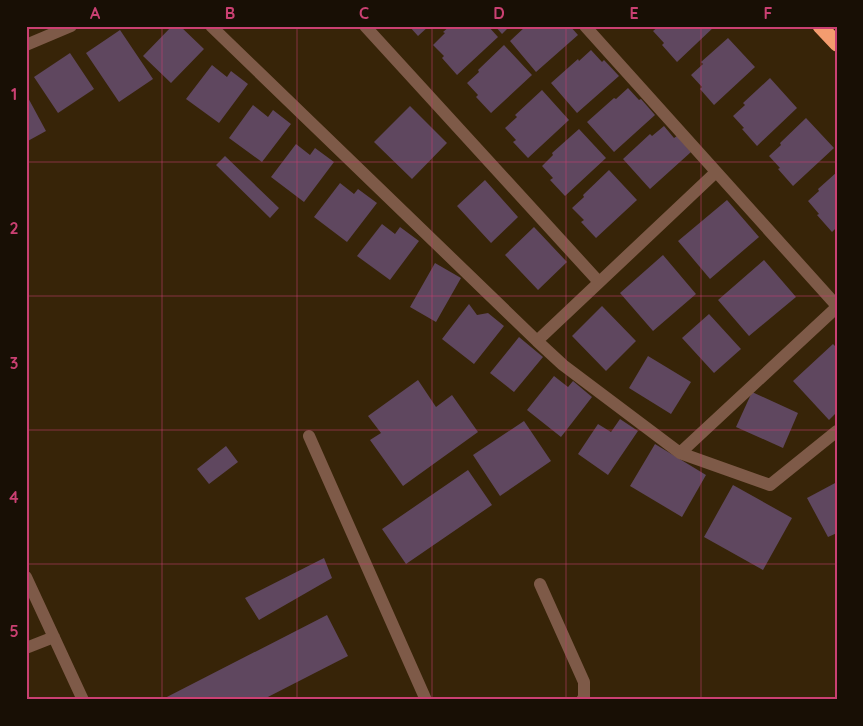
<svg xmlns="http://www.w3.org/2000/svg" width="863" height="726" font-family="Quicksand,sans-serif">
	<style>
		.building { fill: #5f475f }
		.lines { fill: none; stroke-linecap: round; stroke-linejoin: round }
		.minor { stroke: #7e5a48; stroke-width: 12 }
		.highway { stroke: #f49c6f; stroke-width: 15 }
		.grid { fill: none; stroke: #ca4072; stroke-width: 1; stroke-opacity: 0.55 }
		.neatline { fill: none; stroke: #ca4072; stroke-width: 2 }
		.grid-label { font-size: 16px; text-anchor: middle; font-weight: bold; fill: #ca4072 }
	</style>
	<rect width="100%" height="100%" fill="#372408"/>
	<path class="building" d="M 172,26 L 180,26 L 204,49 L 171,83 L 143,56 Z
		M 409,26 L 429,26 L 418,36 Z
		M 450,26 L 488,26 L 498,37 L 457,75 L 442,58 L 444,56 L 433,45 L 445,33 L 443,32 Z
		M 495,26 L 510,26 L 502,34 Z
		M 526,26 L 570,26 L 578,35 L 536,72 L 510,41 Z
		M 659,26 L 715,26 L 677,62 L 662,45 L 664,43 L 653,31 Z
		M 120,30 L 153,79 L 119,102 L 86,53 Z
		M 728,38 L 755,67 L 714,105 L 700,89 L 702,87 L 691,75 L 703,64 L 701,62 Z
		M 504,45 L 532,75 L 491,113 L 476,97 L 478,95 L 467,83 L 479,72 L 478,70 Z
		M 591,50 L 602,62 L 604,60 L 619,76 L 577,113 L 551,83 L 578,59 L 579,61 Z
		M 70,53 L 94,89 L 58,113 L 34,77 Z
		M 212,65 L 227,77 L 231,71 L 248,84 L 219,123 L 186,99 Z
		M 770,78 L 797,108 L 757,146 L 742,129 L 744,128 L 733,116 L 745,105 L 743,103 Z
		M 628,88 L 639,100 L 641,99 L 655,115 L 614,152 L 587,122 L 614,98 L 616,99 Z
		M 542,90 L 569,120 L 528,158 L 513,142 L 516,140 L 505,128 L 517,117 L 515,115 Z
		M 26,94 L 46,131 L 26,142 Z
		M 253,105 L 268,117 L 273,110 L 291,124 L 262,162 L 229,138 Z
		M 410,106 L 447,143 L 412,179 L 374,142 Z
		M 806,118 L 834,148 L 793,186 L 778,169 L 780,168 L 769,156 L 781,145 L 780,143 Z
		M 664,126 L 674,138 L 677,136 L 691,152 L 650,189 L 623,159 L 650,134 L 652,136 Z
		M 579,129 L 606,158 L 565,196 L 550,180 L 553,178 L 542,166 L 553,155 L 552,153 Z
		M 296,144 L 310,155 L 315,148 L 334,162 L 304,202 L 271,177 Z
		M 225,156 L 279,208 L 270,218 L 216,165 Z
		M 609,170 L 637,200 L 596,238 L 581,222 L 584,220 L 572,208 L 584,197 L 583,195 Z
		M 837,172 L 837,227 L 832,232 L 817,215 L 819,214 L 808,201 L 819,191 L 818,189 Z
		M 485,180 L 518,217 L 491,243 L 457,206 Z
		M 340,183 L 354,194 L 358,189 L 377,203 L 347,242 L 314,217 Z
		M 727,200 L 759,237 L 710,279 L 678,241 Z
		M 382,224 L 395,234 L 400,227 L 419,241 L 390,280 L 357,256 Z
		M 534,227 L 567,262 L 538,290 L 505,255 Z
		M 663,255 L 696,294 L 653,331 L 620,293 Z
		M 764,260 L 796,297 L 749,336 L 718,300 Z
		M 435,263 L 461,278 L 436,322 L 410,307 Z
		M 469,304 L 477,315 L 488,313 L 504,326 L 474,364 L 442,339 Z
		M 602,306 L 636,341 L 606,371 L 572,336 Z
		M 709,314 L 741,349 L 714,373 L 682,338 Z
		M 519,337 L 543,357 L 514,392 L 490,373 Z
		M 833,344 L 837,348 L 837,412 L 829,420 L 793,381 Z
		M 648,356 L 691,382 L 671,414 L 629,388 Z
		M 554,376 L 568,387 L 573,381 L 592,397 L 561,437 L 527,410 Z
		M 418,380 L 436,407 L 452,395 L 478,432 L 403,486 L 370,440 L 381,433 L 368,416 Z
		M 752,392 L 798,413 L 783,448 L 736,427 Z
		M 620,419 L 638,431 L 608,475 L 578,454 L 598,424 L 611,432 Z
		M 524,421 L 551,461 L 500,496 L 473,455 Z
		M 655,444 L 706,475 L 682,517 L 630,486 Z
		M 226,446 L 238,462 L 209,484 L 197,469 Z
		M 468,470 L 492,505 L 406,564 L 382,529 Z
		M 837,482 L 837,533 L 828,537 L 807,498 Z
		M 733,485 L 792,518 L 763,570 L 704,537 Z
		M 324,558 L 332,578 L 259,620 L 245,598 Z
		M 327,615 L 348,656 L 262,700 L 161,700 Z"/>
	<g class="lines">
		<path class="minor" d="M 211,26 L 537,341 L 563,365 L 680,453 L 770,485 L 837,431
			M 365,26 L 599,282
			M 585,26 L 837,306
			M 26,45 L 71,26
			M 537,341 L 716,172
			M 309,436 L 426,700
			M 680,453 L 837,307
			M 26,577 L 83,700
			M 540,584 L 584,682 L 584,697 L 582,700
			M 26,648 L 54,637"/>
		<path class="highway" d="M 820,26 L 837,44"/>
	</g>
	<path class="grid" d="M 162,26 L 162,700M 297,26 L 297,700M 432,26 L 432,700M 566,26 L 566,700M 701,26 L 701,700M 26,162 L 837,162M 26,296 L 837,296M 26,430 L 837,430M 26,564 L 837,564"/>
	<rect width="863" height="726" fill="none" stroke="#180f05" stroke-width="55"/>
	<rect x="28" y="28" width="808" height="670" class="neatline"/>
	<g class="grid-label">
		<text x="95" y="19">A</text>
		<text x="230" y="19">B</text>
		<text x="364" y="19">C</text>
		<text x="499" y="19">D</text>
		<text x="634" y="19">E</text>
		<text x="768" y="19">F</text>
		<text x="14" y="100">1</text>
		<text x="14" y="234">2</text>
		<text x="14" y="369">3</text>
		<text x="14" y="503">4</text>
		<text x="14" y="637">5</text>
	</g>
</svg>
